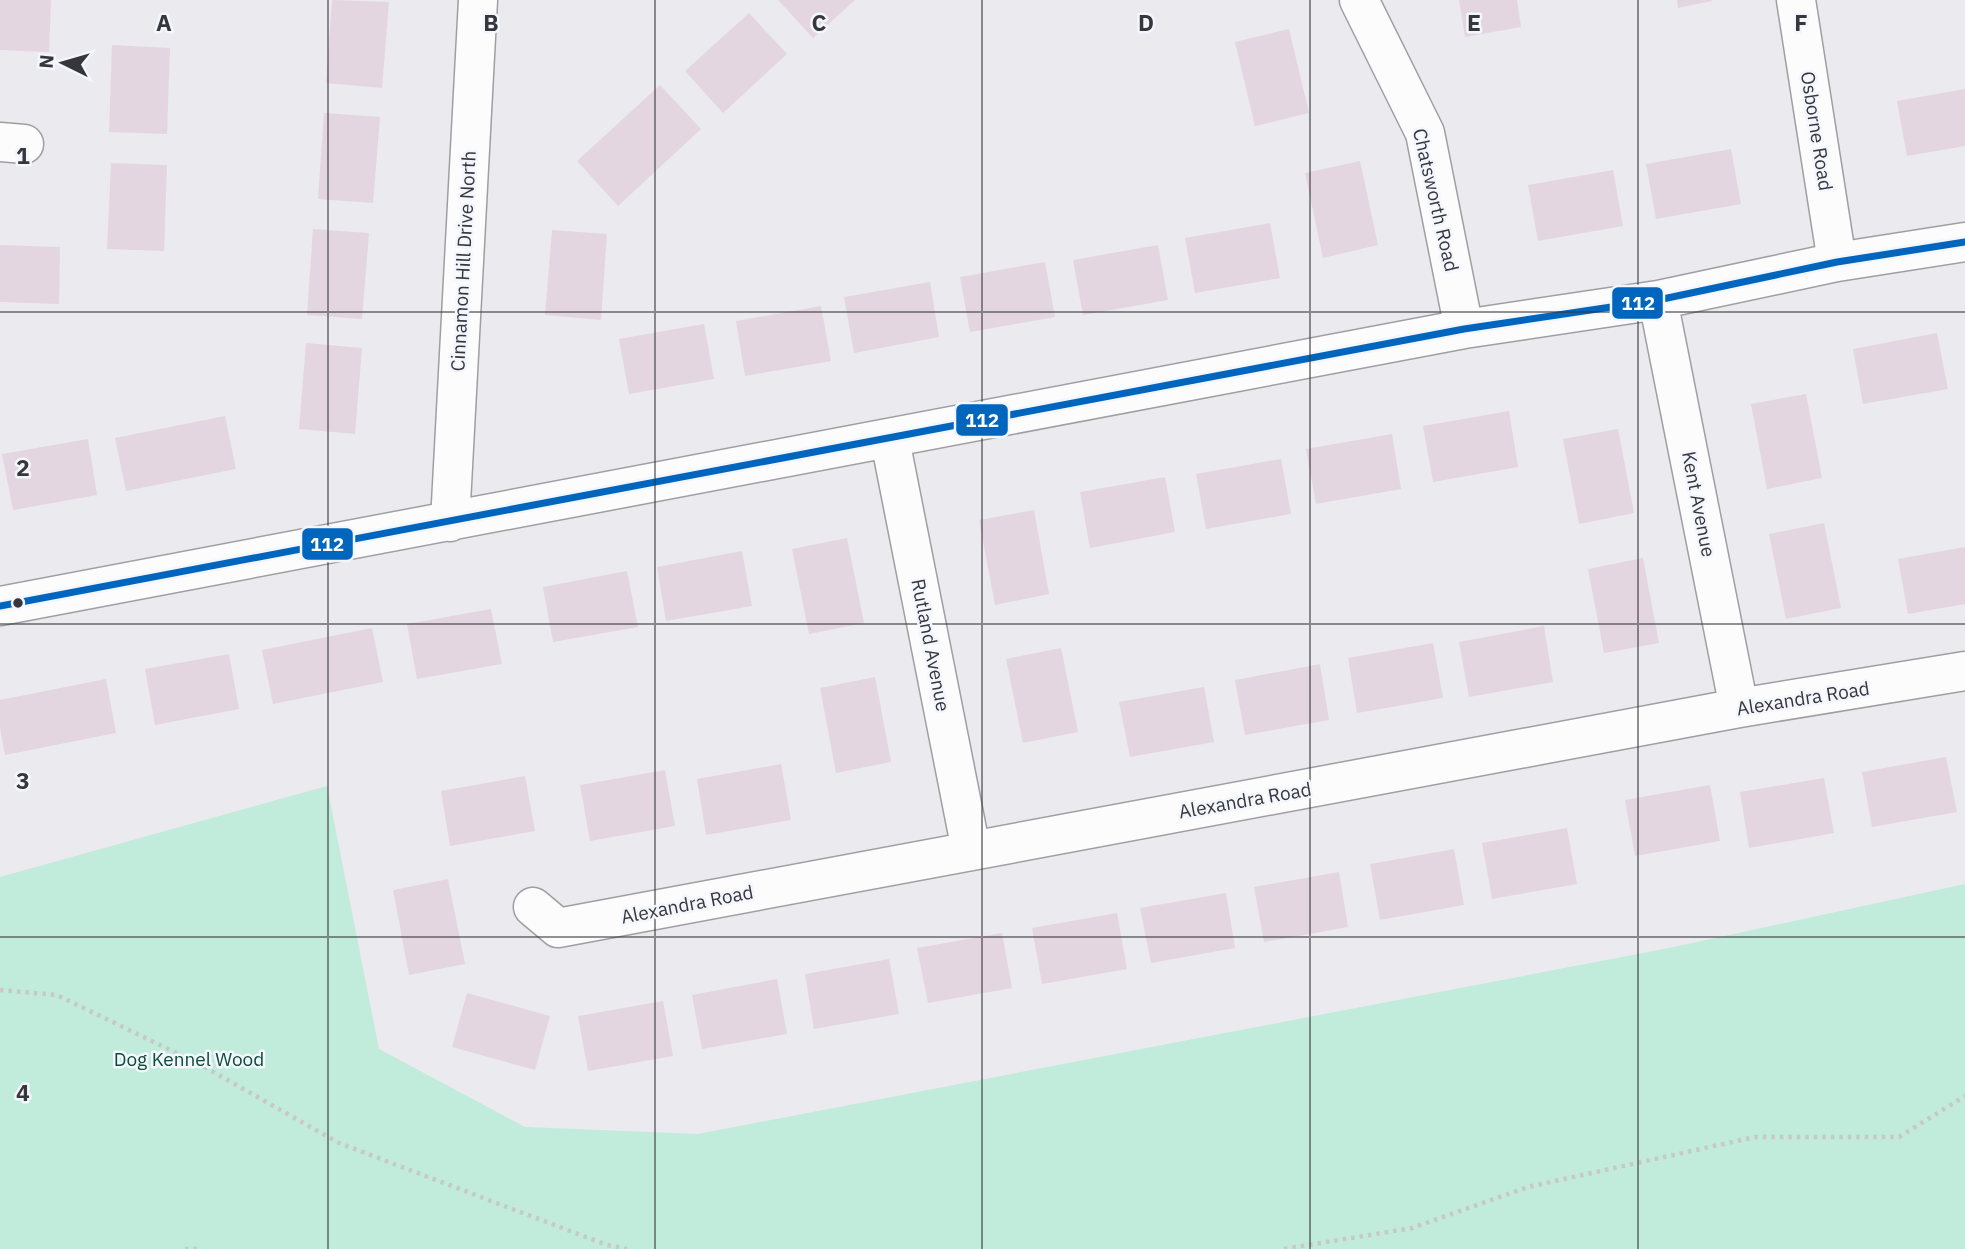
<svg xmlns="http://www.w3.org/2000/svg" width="1965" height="1249" font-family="'IBM Plex Sans',sans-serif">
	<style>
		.green { fill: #c1ebda }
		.building { fill: #e4d6e0 }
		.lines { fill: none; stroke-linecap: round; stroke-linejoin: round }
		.minor-casing { stroke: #9f9fa3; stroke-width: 41 }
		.path { stroke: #c7c8cb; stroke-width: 4.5; stroke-dasharray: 3.5 5; stroke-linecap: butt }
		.minor { stroke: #fcfcfd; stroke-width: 38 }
		.bus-1-casing { stroke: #f4f6fe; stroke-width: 12 }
		.bus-1 { stroke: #0065bd; stroke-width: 7 }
		.grid { fill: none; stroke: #36373b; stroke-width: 2; stroke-opacity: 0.55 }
		.bus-dot { fill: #36373b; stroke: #f4f6fe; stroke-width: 2.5 }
		.labels { text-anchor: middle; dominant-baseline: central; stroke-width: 5; stroke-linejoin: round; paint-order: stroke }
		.street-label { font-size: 19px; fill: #36373b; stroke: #f4f6fe }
		.park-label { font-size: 19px; fill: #0b4d36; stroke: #f4f6fe }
		.grid-label { font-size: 23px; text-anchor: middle; font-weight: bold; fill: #36373b; stroke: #f4f6fe; stroke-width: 5; stroke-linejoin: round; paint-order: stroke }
		.line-badge { stroke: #f4f6fe; stroke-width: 2.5 }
		.badge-label { font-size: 19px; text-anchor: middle; font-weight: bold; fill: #fff }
	</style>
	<rect width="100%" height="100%" fill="#eaeaef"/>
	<path class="green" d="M 327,786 L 379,1049 L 525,1127 L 698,1134 L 1669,948 L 1965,884 L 1965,1249 L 0,1249 L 0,877 Z"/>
	<path class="building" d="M 0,0 L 51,0 L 49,52 L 0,50 Z
		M 332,0 L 389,2 L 382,88 L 326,83 Z
		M 778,0 L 855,0 L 813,38 Z
		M 1459,0 L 1517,0 L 1521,27 L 1465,37 Z
		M 1677,0 L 1711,0 L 1712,1 L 1678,8 Z
		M 749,13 L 787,54 L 723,113 L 685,71 Z
		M 1289,29 L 1309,113 L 1255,126 L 1235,42 Z
		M 112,45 L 170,48 L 167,134 L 109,132 Z
		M 660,85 L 701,129 L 618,206 L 577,161 Z
		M 1965,89 L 1965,146 L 1907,156 L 1897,101 Z
		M 324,113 L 380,117 L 373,203 L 318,199 Z
		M 1731,149 L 1741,204 L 1656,219 L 1646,164 Z
		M 1360,161 L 1378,245 L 1323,258 L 1305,173 Z
		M 111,163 L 167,165 L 164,251 L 107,249 Z
		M 1613,170 L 1623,226 L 1538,241 L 1528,185 Z
		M 1270,223 L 1280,278 L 1195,293 L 1185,238 Z
		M 313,229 L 369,233 L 362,319 L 307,315 Z
		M 552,230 L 607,234 L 601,320 L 545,315 Z
		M 0,245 L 60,247 L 59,304 L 0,302 Z
		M 1158,245 L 1168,300 L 1083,315 L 1073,260 Z
		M 1045,262 L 1055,317 L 970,332 L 960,277 Z
		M 930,282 L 939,337 L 854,353 L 844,297 Z
		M 821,306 L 831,361 L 745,376 L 736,321 Z
		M 704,324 L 714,379 L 629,394 L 619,339 Z
		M 1937,333 L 1948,389 L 1863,404 L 1853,349 Z
		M 306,343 L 362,348 L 355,434 L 299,429 Z
		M 1806,394 L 1822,478 L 1767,489 L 1751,404 Z
		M 1509,411 L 1518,467 L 1433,482 L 1423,426 Z
		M 225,416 L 236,469 L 126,491 L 115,438 Z
		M 1618,429 L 1634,513 L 1579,524 L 1563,439 Z
		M 1392,434 L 1401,489 L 1316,504 L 1306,449 Z
		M 88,439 L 97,495 L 13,510 L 2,454 Z
		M 1281,459 L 1291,514 L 1206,529 L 1196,474 Z
		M 1165,477 L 1175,532 L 1090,548 L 1080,492 Z
		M 1034,510 L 1049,594 L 995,605 L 979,520 Z
		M 1824,523 L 1841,608 L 1786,619 L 1769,534 Z
		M 847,538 L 864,623 L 809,634 L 792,549 Z
		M 1965,547 L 1965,604 L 1908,614 L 1898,559 Z
		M 742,551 L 752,606 L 666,621 L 657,567 Z
		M 1643,558 L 1659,643 L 1604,653 L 1588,569 Z
		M 627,571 L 638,627 L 553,642 L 543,587 Z
		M 491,609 L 502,664 L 417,679 L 407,624 Z
		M 1544,626 L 1553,682 L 1469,697 L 1459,642 Z
		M 372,628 L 383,682 L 273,704 L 262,650 Z
		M 1433,643 L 1443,698 L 1357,713 L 1348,658 Z
		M 1061,648 L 1078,732 L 1023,743 L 1006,659 Z
		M 229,654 L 239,709 L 155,725 L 145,669 Z
		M 1320,664 L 1329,720 L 1245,735 L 1235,680 Z
		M 875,677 L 891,762 L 836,773 L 820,688 Z
		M 106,679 L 116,733 L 5,755 L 0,728 L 0,700 Z
		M 1204,687 L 1214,742 L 1130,757 L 1119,702 Z
		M 1946,757 L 1957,812 L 1872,827 L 1862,772 Z
		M 781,764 L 791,820 L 706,835 L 697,779 Z
		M 665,770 L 675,826 L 590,841 L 580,785 Z
		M 525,776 L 535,831 L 450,846 L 441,791 Z
		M 1824,778 L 1834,833 L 1749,848 L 1740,792 Z
		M 1710,785 L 1720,841 L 1635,856 L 1625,800 Z
		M 1567,828 L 1577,884 L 1492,899 L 1482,843 Z
		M 1454,849 L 1464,905 L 1380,920 L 1370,864 Z
		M 1339,872 L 1348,927 L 1264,942 L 1254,887 Z
		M 448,879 L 465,964 L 409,975 L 393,890 Z
		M 1226,893 L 1235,948 L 1151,963 L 1140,908 Z
		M 1117,913 L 1127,969 L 1042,984 L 1032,928 Z
		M 1002,933 L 1012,988 L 928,1003 L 917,948 Z
		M 889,959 L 899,1014 L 814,1029 L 805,974 Z
		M 777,979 L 787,1034 L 702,1049 L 692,995 Z
		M 467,993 L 550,1016 L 535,1070 L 452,1047 Z
		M 663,1001 L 673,1056 L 588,1071 L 578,1016 Z"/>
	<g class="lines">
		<defs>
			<path id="minor" d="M 1359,0 L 1425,133 L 1464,329
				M 1796,0 L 1837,262
				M 0,142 L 24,144
				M 1658,300 L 1739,708
				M 890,440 L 971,850
				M 450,522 L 478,0
				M 0,606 L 1464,329 L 1658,300 L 1837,262 L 1965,242
				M 533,907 L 558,928 L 1739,708 L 1965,671"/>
		</defs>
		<use href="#minor" class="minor-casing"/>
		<path class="path" d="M 0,990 L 57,995 L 201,1065 L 339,1143 L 607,1245 L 627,1249
			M 185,1249 L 202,1249
			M 1284,1249 L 1412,1228 L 1528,1187 L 1755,1137 L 1899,1137 L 1965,1096"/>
		<use href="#minor" class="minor"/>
		<defs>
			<path id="bus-1" d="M 0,606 L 1464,329 L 1658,300 L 1837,262 L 1965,242"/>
		</defs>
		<use href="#bus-1" class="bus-1-casing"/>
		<use href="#bus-1" class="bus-1"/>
	</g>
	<path class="grid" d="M 328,0 L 328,1249M 655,0 L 655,1249M 982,0 L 982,1249M 1310,0 L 1310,1249M 1638,0 L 1638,1249M 0,312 L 1965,312M 0,624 L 1965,624M 0,937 L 1965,937"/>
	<circle class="bus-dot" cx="18" cy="603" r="6"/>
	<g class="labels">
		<g class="street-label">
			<text transform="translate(1817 131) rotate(81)">Osborne Road</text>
			<text transform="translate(1436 200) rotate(77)">Chatsworth Road</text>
			<text transform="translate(463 261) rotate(-87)">Cinnamon Hill Drive North</text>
			<text transform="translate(1699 504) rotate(79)">Kent Avenue</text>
			<text transform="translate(931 645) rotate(79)">Rutland Avenue</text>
			<text transform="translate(1803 698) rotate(-9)">Alexandra Road</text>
			<text transform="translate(1245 800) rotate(-10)">Alexandra Road</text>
			<text transform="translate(687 904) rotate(-11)">Alexandra Road</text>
		</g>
		<g class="park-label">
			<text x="189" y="1059">Dog Kennel Wood</text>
		</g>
	</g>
	<g class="grid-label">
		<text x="164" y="31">A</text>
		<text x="491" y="31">B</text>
		<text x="819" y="31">C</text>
		<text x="1146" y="31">D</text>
		<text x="1474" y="31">E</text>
		<text x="1801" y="31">F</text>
		<text x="23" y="164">1</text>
		<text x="23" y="476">2</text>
		<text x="23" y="789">3</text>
		<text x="23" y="1101">4</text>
	</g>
	<g class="line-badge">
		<rect x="1611" y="286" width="53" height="34" rx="7" fill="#0065bd"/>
		<rect x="955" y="403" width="54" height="34" rx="7" fill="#0065bd"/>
		<rect x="301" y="527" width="53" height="34" rx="7" fill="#0065bd"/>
	</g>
	<g class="badge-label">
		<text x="1638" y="310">112</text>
		<text x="982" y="427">112</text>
		<text x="327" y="551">112</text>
	</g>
	<g transform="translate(63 63) rotate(275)" stroke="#f4f6fe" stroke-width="5" paint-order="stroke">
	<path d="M0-5L12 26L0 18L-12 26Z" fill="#36373b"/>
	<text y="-10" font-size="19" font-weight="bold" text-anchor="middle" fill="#36373b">N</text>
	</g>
</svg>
